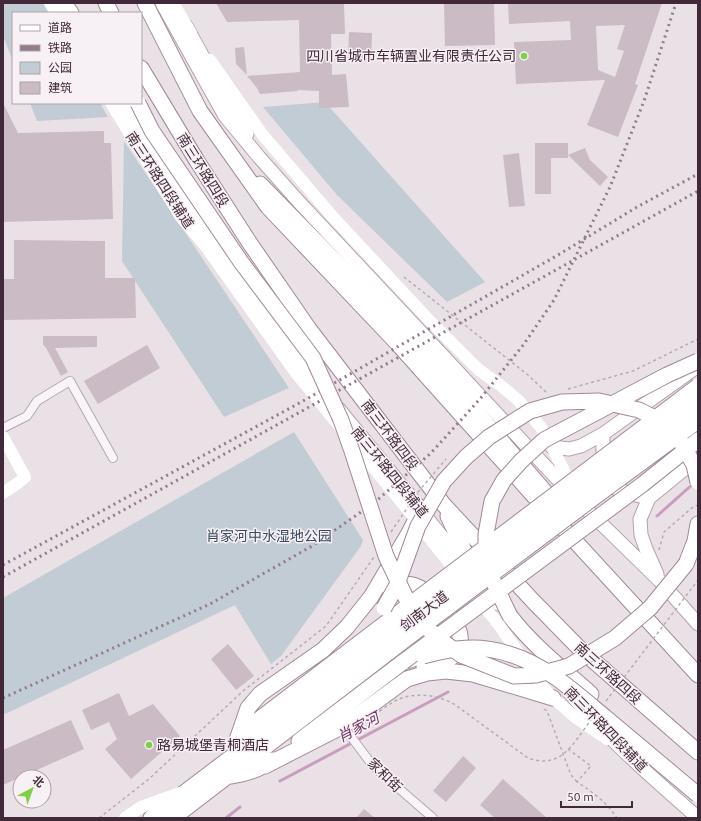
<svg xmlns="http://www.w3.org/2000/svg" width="701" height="821" font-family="Ubuntu,'Noto Sans SC',sans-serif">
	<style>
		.green { fill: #c2ccd4 }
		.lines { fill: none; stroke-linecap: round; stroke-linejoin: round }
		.stream { stroke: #ca9cbf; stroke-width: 3 }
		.building { fill: #cabbc5; fill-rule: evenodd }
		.street-casing { stroke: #b4a6af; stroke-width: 10 }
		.primary-casing { stroke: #b6a0af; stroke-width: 15 }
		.highway-casing { stroke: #a18899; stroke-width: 17 }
		.path { stroke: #b6abb3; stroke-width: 1.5; stroke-dasharray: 3 3; stroke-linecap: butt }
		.street { stroke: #f8f4f7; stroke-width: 8 }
		.secondary { stroke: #fff; stroke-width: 12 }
		.primary { stroke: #fff; stroke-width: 13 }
		.highway { stroke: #fff; stroke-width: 15 }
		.rail { stroke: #947a8b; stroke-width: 3; stroke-dasharray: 2 4; stroke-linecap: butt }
		.highway-bridge-casing { stroke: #a18899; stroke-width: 17; stroke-linecap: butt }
		.path-bridge { stroke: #b6abb3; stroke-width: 1.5; stroke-dasharray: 3 3; stroke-linecap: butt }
		.highway-bridge { stroke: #fff; stroke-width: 15 }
		.poi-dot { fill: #80d046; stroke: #f7f1f5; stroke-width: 1.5 }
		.labels { text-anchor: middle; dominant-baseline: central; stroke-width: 3; stroke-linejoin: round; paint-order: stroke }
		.poi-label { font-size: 14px; fill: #422939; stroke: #f7f1f5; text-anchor: end }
		.street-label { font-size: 14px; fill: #422939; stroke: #f7f1f5 }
		.park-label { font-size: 14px; fill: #36495e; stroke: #f7f1f5 }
		.water-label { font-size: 15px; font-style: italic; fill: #763363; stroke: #f7f1f5 }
	</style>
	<rect width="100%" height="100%" fill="#eae1e7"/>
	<path class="green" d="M 3,3 L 43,3 L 49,13 L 13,13 L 13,61 L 3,36 Z
		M 325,102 L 485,282 L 447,302 L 337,195 L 263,107 Z
		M 30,103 L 100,103 L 108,117 L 37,121 Z
		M 124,141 L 289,388 L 224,417 L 122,261 Z
		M 294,432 L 363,540 L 361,546 L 281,656 L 271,664 L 235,605 L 3,715 L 3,598 Z"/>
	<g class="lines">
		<path class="stream" d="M 657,516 L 694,483
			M 280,781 L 448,692
			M 226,818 L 240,807"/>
	</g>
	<path class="building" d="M 216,3 L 344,3 L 345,34 L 331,34 L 332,75 L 346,74 L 349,107 L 319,108 L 319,91 L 297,90 L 298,91 L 260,94 L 257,88 L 247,76 L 300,72 L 299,20 L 227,22 Z
		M 444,3 L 494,3 L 495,45 L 445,46 Z
		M 508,3 L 662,3 L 635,84 L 638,85 L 618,137 L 587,125 L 605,80 L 516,84 L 514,42 L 571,40 L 570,21 L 509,24 ZM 625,25 L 617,49 L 624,51 L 615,77 L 598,70 L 596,26 Z
		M 349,32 L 372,33 L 371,62 L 348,61 Z
		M 244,47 L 247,75 L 236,64 L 235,48 Z
		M 3,103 L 18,133 L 104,131 L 104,143 L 111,143 L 113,219 L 3,222 Z
		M 535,143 L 568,143 L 568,158 L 551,158 L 551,194 L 535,194 Z
		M 585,148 L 590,160 L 608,177 L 600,186 L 568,155 Z
		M 519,153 L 525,206 L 509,207 L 503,155 Z
		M 14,240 L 105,241 L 105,278 L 135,278 L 136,318 L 3,320 L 3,279 L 14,279 Z
		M 43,336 L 97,336 L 97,347 L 55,348 L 68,372 L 61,376 L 45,346 L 43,345 Z
		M 147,345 L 160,368 L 98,404 L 84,381 Z
		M 228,644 L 254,676 L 236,690 L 211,659 Z
		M 119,693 L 129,716 L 153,704 L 180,736 L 131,779 L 105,749 L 117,739 L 109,722 L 91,730 L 82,710 Z
		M 71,720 L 84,749 L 3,785 L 3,750 Z
		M 463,756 L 476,768 L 446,802 L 433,791 Z
		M 503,779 L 547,818 L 495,818 L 480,805 Z
		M 364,809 L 375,818 L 356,818 Z"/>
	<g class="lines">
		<defs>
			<path id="street" d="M 3,428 L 27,416 L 37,401 L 70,381 L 113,458
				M 343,726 L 370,762 L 381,773 L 433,818"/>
			<path id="primary" d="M 162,3 L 225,116 L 259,157 L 299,202 L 417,328 L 548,469 L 580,503 L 660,581 L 698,624
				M 186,26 L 219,86 L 247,134
				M 256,300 L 325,392
				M 338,408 L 411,497 L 434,527 L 498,604
				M 603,434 C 603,451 600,482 619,490 C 629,494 640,496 649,498
				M 552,447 L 569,449 L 581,446 L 603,434 L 698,366
				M 657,574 L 646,549 L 641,535 L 640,519 L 649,498 L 698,458
				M 569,692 C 607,739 653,778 698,818"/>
			<path id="highway" d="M 64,3 L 71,13
				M 106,3 L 111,13
				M 145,3 L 200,111 L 268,207 L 398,344 L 541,504 L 698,675
				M 141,68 L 197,161 L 249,242 L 309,329 L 443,504 L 533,601 L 579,648 L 698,752
				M 125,103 L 169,175 L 256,300
				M 260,184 L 388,315 L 456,388 L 558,507
				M 448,516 L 474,572
				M 686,564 L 695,541 L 698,524
				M 389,588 C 396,584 408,583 416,586 C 428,590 450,614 456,625 C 461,632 462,644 457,652 C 453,660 433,666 424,668
				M 510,616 C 533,646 563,669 591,694
				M 239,737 L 257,721 L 404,609
				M 237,740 L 248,708 L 260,694 L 323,650 L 347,627 L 371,597 L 409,533 L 418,515 L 418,506
				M 299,741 L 403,662 L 416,658
				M 265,766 L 343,726 L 407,679 L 427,673 L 446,671 L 473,674 L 553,698
				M 231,776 C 247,774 260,769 273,760
				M 151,818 L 412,620
				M 173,818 L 419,629"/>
		</defs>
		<use href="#street" class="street-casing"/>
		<use href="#primary" class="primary-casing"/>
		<use href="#highway" class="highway-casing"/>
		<path class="path" d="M 404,277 L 528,375 L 547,393
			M 659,550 L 664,532 L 693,507 L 698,505
			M 544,709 L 547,711 L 571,775 L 577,782
			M 568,749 L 591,766 L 577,782 C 593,792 606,802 617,818
			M 99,818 L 149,779 L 243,691 L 326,626 L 374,557"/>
		<use href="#street" class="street"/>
		<path class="secondary" d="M 50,3 L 56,13
			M 173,3 L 191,33
			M 210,60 L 262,134 L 332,216 L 429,320 L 479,370 L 500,385 L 518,400 L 540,426 L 552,447 L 574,491
			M 111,103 L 181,217 L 209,250
			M 204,244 L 296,373 L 412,515
			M 3,437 L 25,477 L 18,483 L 3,493
			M 419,525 L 499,625 L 541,685 L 553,698 L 575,717 L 607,739
			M 125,818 L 141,807 L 180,793"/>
		<use href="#primary" class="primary"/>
		<use href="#highway" class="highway"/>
		<path class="rail" d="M 3,565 L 303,401 L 558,255 L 637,207 L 698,174
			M 3,577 L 698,191
			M 3,698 L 210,604 L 312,546 L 374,503 L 431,453 L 480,399 L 524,344 L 554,300 L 610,187 L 644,101 L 676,3"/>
		<defs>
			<path id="highway-bridge" d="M 138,103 L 152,131 L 241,262 L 313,358 L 341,420 L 352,451 L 386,556 L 406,598 L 420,622 L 442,641 L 461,655 L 514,676 L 536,675 L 569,666 L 615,638 L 650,608 L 686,564
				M 384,608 L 396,587 L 418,526 L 444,481 L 466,457 L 489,437 L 530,411 L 562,402 L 599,401 L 639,410 L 659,420 L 673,433 L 681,442 L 694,465 L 698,482
				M 404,609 L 698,386
				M 510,616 L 494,583 L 486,558 L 486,534 L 492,501 L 504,480 L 521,461 L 544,440 L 667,375 L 698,361
				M 412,620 L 698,404
				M 419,629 L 596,496 L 698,421
				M 423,656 C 453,648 478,644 509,654 C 546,665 576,693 605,717 C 636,743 667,769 698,795
				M 403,662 L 643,484 L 698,440"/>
		</defs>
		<use href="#highway-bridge" class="highway-bridge-casing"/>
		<path class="path-bridge" d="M 568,389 L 633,371 L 698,339
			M 391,532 L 418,492 L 446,459
			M 606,701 L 698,580
			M 365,722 C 373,716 391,702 399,699 C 417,692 437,695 454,704 L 528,758 C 562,770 573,743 591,720"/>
		<use href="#highway-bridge" class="highway-bridge"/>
	</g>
	<g class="poi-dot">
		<circle cx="524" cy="56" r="4"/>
		<circle cx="149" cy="745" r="4"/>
	</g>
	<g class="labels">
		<g class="poi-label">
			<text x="516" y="56">四川省城市车辆置业有限责任公司</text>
			<text x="157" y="745" text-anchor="start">路易城堡青桐酒店</text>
		</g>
		<g class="street-label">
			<text transform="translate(203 170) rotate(58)">南三环路四段</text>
			<text transform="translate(160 180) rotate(57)">南三环路四段辅道</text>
			<text transform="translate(390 435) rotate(53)">南三环路四段</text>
			<text transform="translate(390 472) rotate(51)">南三环路四段辅道</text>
			<text transform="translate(424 611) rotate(-37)">剑南大道</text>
			<text transform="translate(608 673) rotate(42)">南三环路四段</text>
			<text transform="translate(606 729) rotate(46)">南三环路四段辅道</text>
			<text transform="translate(385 775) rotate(44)">家和街</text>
		</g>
		<g class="park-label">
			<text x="269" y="536">肖家河中水湿地公园</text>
		</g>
		<g class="water-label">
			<text transform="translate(358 727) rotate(-28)">肖家河</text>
		</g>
	</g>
	<rect width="701" height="821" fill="none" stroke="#422939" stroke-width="8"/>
	<rect x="12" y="12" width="130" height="92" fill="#f7f1f5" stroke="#afa1aa"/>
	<rect x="20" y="25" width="20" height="6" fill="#ffffff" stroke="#afa1aa"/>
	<text x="48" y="32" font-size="12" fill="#422939">道路</text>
	<rect x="20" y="45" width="20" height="6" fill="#947a8b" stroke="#afa1aa"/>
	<text x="48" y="52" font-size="12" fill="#422939">铁路</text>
	<rect x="20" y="62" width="20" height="12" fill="#c2ccd4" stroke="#afa1aa"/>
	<text x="48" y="72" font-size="12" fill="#422939">公园</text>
	<rect x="20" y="82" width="20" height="12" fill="#cabbc5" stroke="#afa1aa"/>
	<text x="48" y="92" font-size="12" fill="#422939">建筑</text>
	<g transform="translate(32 789) rotate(41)"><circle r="19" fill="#f7f1f5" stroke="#afa1aa"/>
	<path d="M0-3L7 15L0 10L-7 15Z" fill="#80d046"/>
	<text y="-6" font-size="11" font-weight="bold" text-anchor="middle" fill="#422939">北</text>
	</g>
	<path d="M561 801v6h71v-6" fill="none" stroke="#422939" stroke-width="2"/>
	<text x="567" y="801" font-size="12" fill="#422939" stroke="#f7f1f5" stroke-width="3" paint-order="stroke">50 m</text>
</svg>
